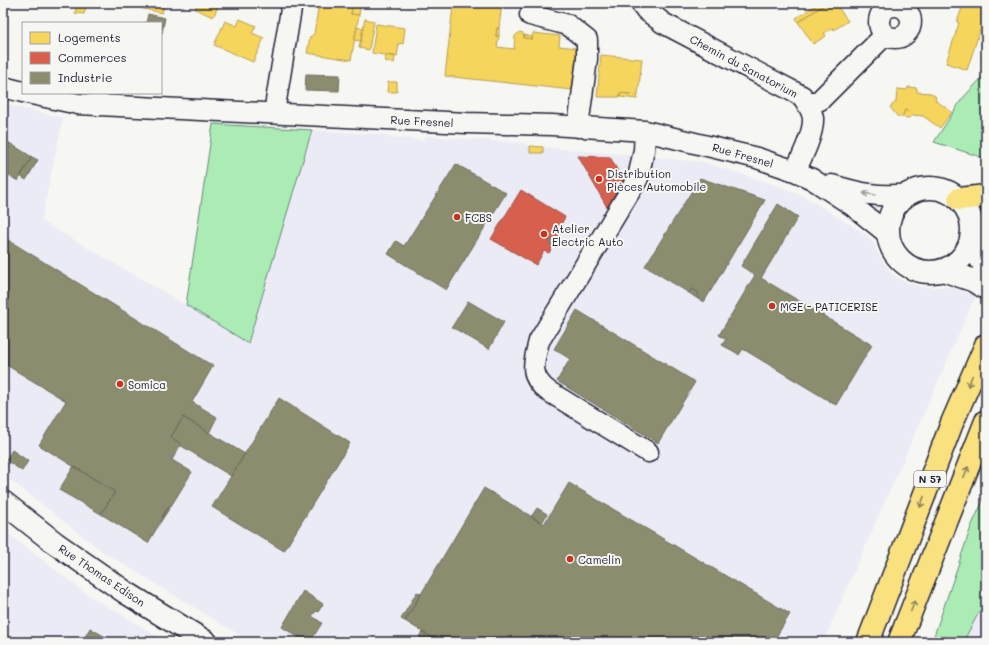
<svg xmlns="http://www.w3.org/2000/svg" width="989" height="645" font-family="Mali,sans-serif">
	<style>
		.built { fill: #eaebf4 }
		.green { fill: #abecb4; stroke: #668778 }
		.homes { fill: #f6d55c; stroke: #b69f52 }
		.shops { fill: #d6604d; stroke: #a04d48 }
		.industry { fill: #8c8c6e; stroke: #6c6c5f }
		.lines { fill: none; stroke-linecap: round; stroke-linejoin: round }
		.minor-casing { stroke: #22223b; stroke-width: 23 }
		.tertiary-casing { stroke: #22223b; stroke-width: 25 }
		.trunk-casing { stroke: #22223b; stroke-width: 25 }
		.minor { stroke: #f6f6f2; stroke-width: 20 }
		.tertiary { stroke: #f6f6f2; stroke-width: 22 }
		.trunk { stroke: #fae180; stroke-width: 22 }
		.oneway { stroke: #9797a0 }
		.oneway2 { stroke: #8e825e }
		.poi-dot { fill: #c8321e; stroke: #f6f6f2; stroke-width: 1.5 }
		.labels { text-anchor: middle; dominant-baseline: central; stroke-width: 4; stroke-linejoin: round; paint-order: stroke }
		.shield { fill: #f6f6f2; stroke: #626272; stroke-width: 1 }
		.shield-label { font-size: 10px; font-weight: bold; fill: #22223b }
		.street-label { font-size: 11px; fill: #22223b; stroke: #f6f6f2 }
		.poi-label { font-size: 11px; fill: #22223b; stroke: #f6f6f2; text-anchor: start }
	</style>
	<rect width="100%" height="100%" fill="#f6f6f2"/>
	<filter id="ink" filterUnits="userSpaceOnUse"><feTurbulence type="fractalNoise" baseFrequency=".025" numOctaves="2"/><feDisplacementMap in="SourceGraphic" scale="8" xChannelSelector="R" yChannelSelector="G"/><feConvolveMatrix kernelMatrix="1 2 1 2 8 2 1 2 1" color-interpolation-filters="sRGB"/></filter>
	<g filter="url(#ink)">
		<path class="built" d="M 3,104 L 63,118 L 41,221 L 186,305 L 213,124 L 389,135 L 391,137 L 410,139 L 424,140 L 426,136 L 522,143 L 530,146 L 703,162 L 778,186 L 805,197 L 867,235 L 873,243 L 880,257 L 887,268 L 896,277 L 908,283 L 920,287 L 948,287 L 958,289 L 975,297 L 823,642 L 251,642 L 102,551 L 3,474 Z
			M 3,530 L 88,595 L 167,642 L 3,642 Z
			M 986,599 L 986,642 L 963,642 Z"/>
		<path class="green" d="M 986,73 L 986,157 L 984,158 L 934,142 L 962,99 Z
			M 213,124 L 312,130 L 248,343 L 186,305 Z
			M 986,494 L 986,599 L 963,642 L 932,642 L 971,527 Z"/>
		<path class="homes" d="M 77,3 L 87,3 L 84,14 L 75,13 Z
			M 141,3 L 165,3 L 162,13 L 140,8 Z
			M 198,3 L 220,3 L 213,17 L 195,9 Z
			M 319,3 L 323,3 L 323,6 L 318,9 Z
			M 323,3 L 353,3 L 351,14 L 359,15 L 351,60 L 307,53 L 310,37 L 314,34 L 318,9 L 323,6 Z
			M 353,3 L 361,3 L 359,15 L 351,14 Z
			M 457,3 L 502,3 L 499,28 L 497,28 L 496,36 L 499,36 L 497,47 L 514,49 L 515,36 L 520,32 L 523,33 L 524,38 L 532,39 L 533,33 L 560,36 L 559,46 L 577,48 L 572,90 L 445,76 L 453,6 L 457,6 Z
			M 819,3 L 827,3 L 798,22 L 796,18 Z
			M 827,3 L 835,3 L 848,21 L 834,30 L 833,28 L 824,33 L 826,36 L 813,44 L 798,22 Z
			M 962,3 L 984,3 L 986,12 L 967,70 L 946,63 L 959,23 L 957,22 L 963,5 Z
			M 240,19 L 256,26 L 252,33 L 264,38 L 253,62 L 214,45 L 225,21 L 237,26 Z
			M 365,19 L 374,21 L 369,50 L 359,48 Z
			M 376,24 L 405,28 L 403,44 L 399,43 L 397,57 L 372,53 Z
			M 357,27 L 363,28 L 361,41 L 354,40 Z
			M 497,28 L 499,28 L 499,36 L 496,36 Z
			M 524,35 L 532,37 L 532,39 L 524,38 Z
			M 386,55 L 395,56 L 394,63 L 385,61 Z
			M 601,55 L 642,59 L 638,95 L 620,93 L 620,97 L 597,97 Z
			M 388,82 L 397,82 L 397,92 L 387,92 Z
			M 908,87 L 917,88 L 917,92 L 931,93 L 936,97 L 935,100 L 952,112 L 940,128 L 923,116 L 913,115 L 910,112 L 905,110 L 902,117 L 898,117 L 890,107 L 896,102 L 897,89 L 907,90 Z
			M 620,93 L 638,95 L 637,99 L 620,97 Z
			M 905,110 L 910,112 L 913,115 L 909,118 L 902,117 Z
			M 530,146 L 543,147 L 543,153 L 530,153 Z"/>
		<path class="shops" d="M 578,156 L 610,157 L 624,182 L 608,209 Z
			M 521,190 L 565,217 L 557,232 L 560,233 L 556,241 L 552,239 L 549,243 L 553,246 L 549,253 L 544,251 L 536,265 L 491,239 Z"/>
		<path class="industry" d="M 148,14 L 165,18 L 162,33 L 161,23 L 146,23 Z
			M 306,74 L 340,75 L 339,91 L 305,90 Z
			M 3,139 L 32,157 L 18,181 L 3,172 Z
			M 32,157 L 38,160 L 26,180 L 20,176 Z
			M 456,164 L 506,193 L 446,290 L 388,254 L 396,241 L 404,246 Z
			M 700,178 L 765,200 L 704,302 L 698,299 L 698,292 L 692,289 L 689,293 L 645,266 Z
			M 778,204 L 798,217 L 761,278 L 872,345 L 836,405 L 743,349 L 739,355 L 735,352 L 722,345 L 726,339 L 719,335 L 755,275 L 741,266 Z
			M 3,237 L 213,366 L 192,402 L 217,417 L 209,433 L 183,417 L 171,437 L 181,444 L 172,460 L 192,472 L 171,506 L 169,506 L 162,517 L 163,518 L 148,543 L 101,514 L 115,492 L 39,445 L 66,401 L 3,363 Z
			M 552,239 L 556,241 L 553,246 L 549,243 Z
			M 692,289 L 698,292 L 698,299 L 689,293 Z
			M 468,301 L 504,322 L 489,349 L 452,327 Z
			M 577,310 L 695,382 L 658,443 L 557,381 L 570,359 L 554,349 Z
			M 279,398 L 350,443 L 284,551 L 212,507 Z
			M 183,417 L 245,454 L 231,476 L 180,445 L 181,444 L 171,437 Z
			M 12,450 L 28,461 L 22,471 L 6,460 Z
			M 74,466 L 115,492 L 101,514 L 59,490 Z
			M 569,483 L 790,614 L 773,642 L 439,642 L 405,621 L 484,488 L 544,524 Z
			M 169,506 L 171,506 L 163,518 L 162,517 Z
			M 537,508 L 547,514 L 542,523 L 531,517 Z
			M 303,591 L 323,604 L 318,612 L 316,611 L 312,616 L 322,623 L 310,642 L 306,642 L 282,627 Z
			M 417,592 L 421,594 L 405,621 L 401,619 Z
			M 90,628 L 114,642 L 82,642 Z
			M 422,632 L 434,639 L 432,642 L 419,637 Z"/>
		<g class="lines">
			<defs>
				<path id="minor" d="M 641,3 L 646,10 L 663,23 L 802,96 C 807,103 812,110 813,118 C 814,134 802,157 795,171
					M879 22a16 16 0 1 1 32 0a16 16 0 1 1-32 0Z
					M 530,15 L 568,25 L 587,40 L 587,59 L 578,127
					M 3,87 L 23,92
					M 27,93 L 78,104 L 467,123 L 552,125 L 645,131 L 757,158 L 795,171 L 812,179 L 853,206 L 888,234
					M 809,105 L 820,100 L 885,35
					M 274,113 L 292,3
					M 645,131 L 644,150 L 638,178 L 539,341 C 534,362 528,376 548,391 L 648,452
					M 832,185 C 859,193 879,198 908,194"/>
				<path id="tertiary" d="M888 230a42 42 0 1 1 84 0a42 42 0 1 1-84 0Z
					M 971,238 L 975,250 L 986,268
					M 943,270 L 972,280 L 986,288
					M 3,502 L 55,543 L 125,592 L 206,642"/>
				<path id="trunk" d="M 959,199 L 986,196
					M 868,642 L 952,423 L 986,345
					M 899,642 L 986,421"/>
			</defs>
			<use href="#minor" class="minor-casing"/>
			<use href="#tertiary" class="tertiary-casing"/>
			<use href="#trunk" class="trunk-casing"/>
			<use href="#minor" class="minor"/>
			<use href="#tertiary" class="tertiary"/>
			<use href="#trunk" class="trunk"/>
		</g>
		<defs><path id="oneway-shaft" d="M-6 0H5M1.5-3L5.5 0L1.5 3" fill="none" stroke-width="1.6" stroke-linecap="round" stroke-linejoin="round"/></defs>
		<use class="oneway" href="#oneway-shaft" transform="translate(869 194) rotate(-171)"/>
		<g class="oneway2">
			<use href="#oneway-shaft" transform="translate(970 381) rotate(113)"/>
			<use href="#oneway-shaft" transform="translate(966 472) rotate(-68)"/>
			<use href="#oneway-shaft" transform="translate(922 502) rotate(111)"/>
			<use href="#oneway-shaft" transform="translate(913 606) rotate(-68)"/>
		</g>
	</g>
	<g class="poi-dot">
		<circle cx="599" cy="179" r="4"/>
		<circle cx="457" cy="217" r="4"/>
		<circle cx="544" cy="234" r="4"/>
		<circle cx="772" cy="306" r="4"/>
		<circle cx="120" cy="384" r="4"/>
		<circle cx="570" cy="559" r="4"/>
	</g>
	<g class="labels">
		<rect class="shield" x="914" y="471" width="32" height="16" rx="3"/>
		<g class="shield-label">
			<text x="930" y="479">N 57</text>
		</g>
		<g class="street-label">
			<text transform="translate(744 66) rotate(28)">Chemin du Sanatorium</text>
			<text transform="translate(422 121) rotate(3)">Rue Fresnel</text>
			<text transform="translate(743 155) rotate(16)">Rue Fresnel</text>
			<text transform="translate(102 575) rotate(34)">Rue Thomas Edison</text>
		</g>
		<g class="poi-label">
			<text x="607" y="173">Distribution<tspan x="607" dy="13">Pièces Automobile</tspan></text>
			<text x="465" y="217">FCBS</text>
			<text x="552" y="228">Atelier<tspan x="552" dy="13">Electric Auto</tspan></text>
			<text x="780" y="306">MGE - PATICERISE</text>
			<text x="128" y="384">Somica</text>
			<text x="578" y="559">Camelin</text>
		</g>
	</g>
	<rect width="989" height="645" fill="none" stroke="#f6f6f2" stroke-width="16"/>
	<rect x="8" y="8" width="973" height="629" fill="none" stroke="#22223b" stroke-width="1.5" filter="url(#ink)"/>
	<rect x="22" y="22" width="140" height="72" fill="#f6f6f2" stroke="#a1a1a9"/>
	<rect x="30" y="32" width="20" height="12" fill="#f6d55c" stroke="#a1a1a9"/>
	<text x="58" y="42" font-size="12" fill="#22223b">Logements</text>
	<rect x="30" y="52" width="20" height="12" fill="#d6604d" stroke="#a1a1a9"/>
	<text x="58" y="62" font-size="12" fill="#22223b">Commerces</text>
	<rect x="30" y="72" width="20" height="12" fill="#8c8c6e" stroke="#a1a1a9"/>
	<text x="58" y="82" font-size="12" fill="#22223b">Industrie</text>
</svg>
